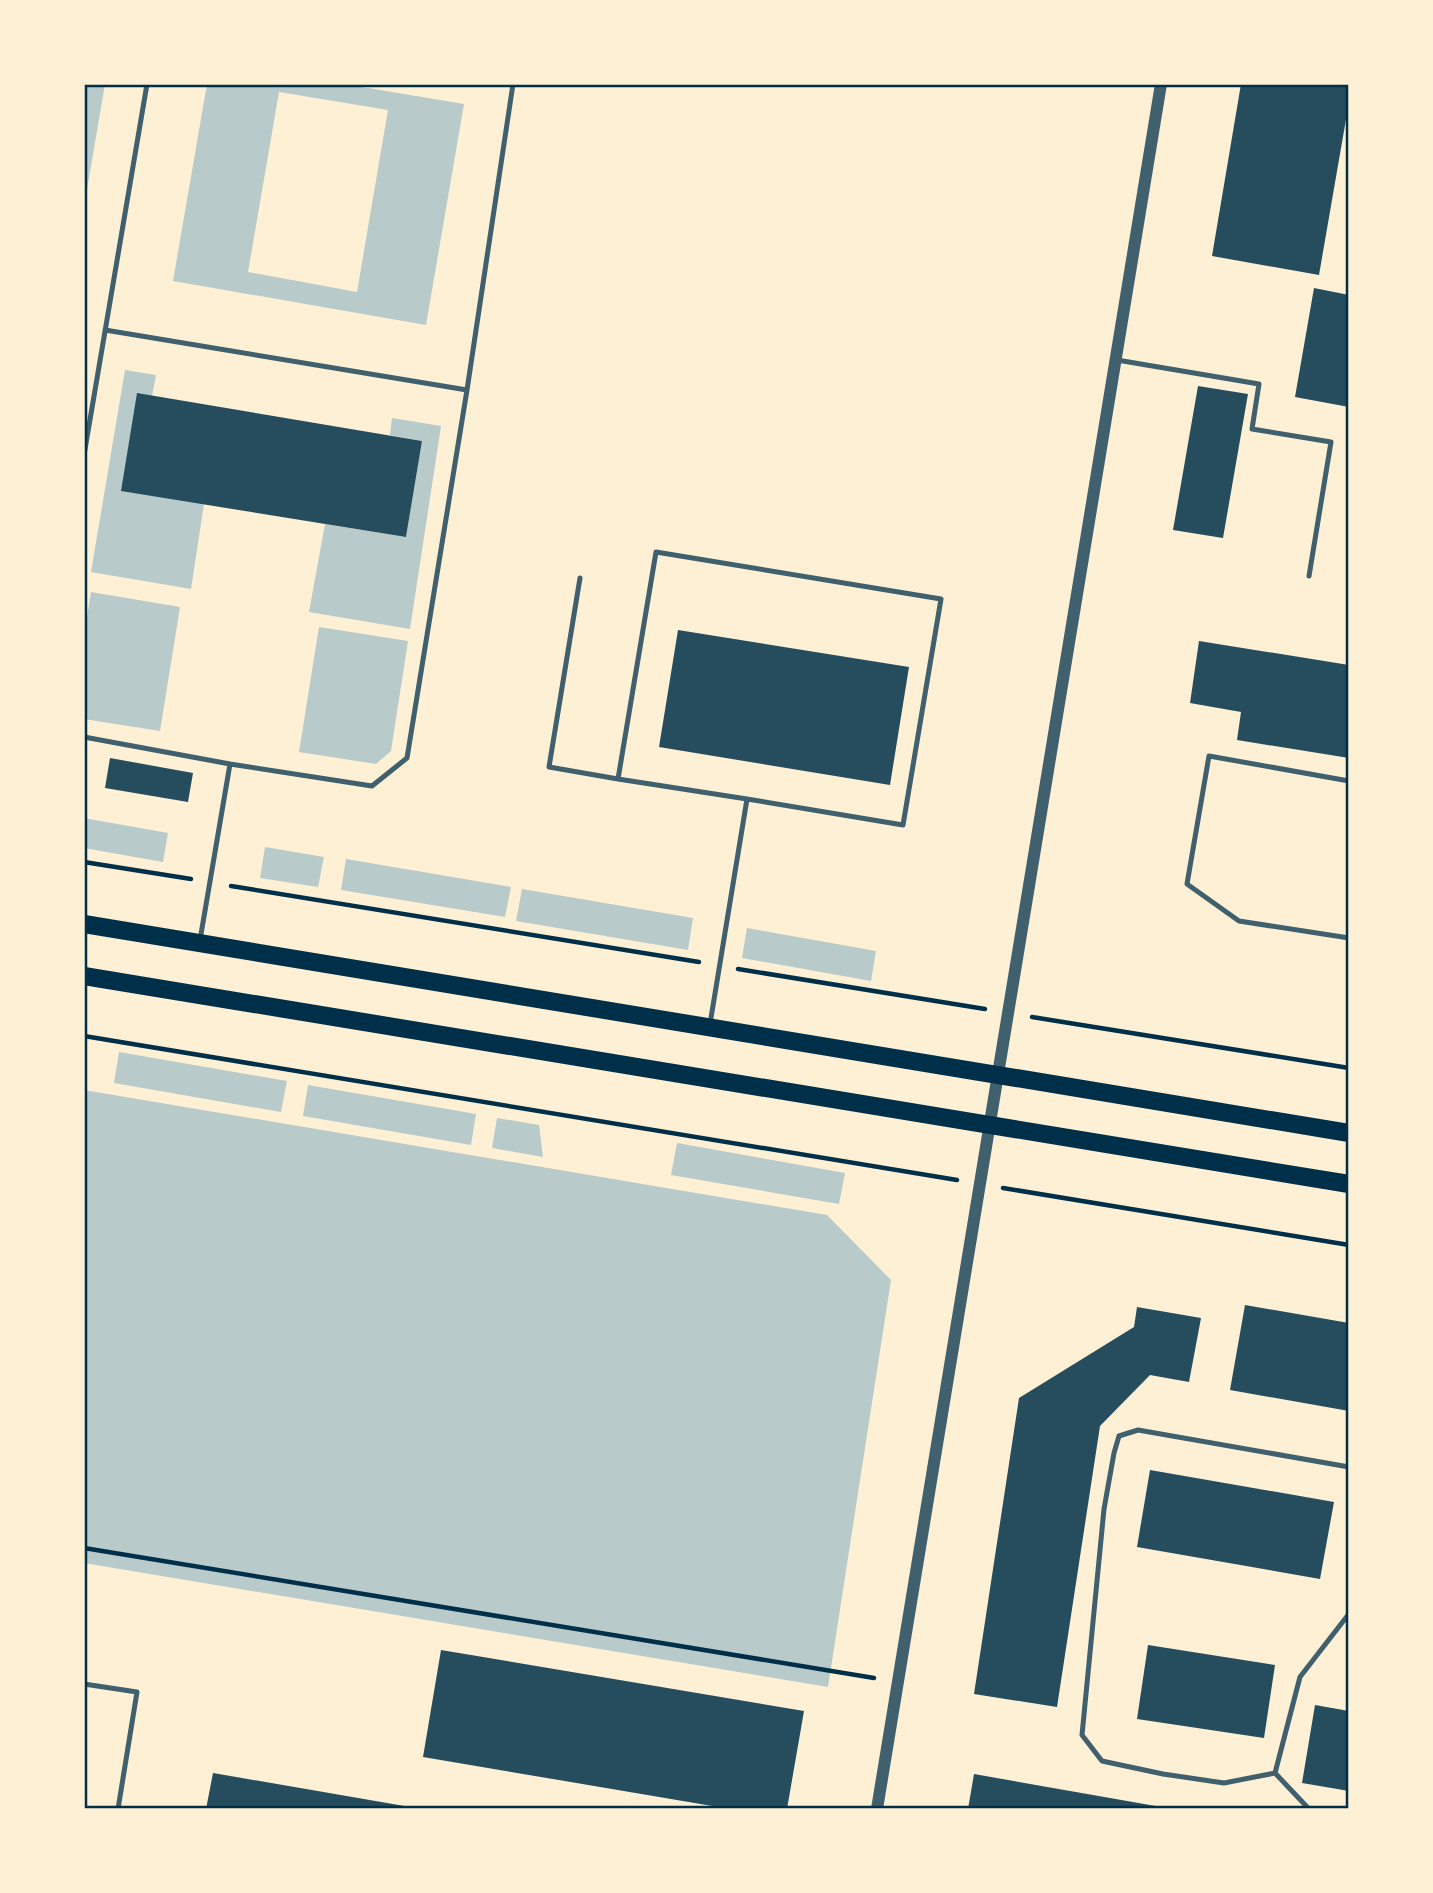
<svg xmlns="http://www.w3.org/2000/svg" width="1433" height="1893" font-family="Karla,sans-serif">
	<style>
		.green { fill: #b9caca; fill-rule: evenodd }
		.building { fill: #264d5e }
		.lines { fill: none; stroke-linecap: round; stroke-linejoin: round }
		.path { stroke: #003049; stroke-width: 4.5 }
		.service { stroke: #3f606c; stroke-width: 5 }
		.tertiary { stroke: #3f606c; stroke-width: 12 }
		.primary { stroke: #003049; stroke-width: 18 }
		.neatline { fill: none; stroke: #003049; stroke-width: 2.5 }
	</style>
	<rect width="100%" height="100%" fill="#fdf0d5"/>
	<path class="green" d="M 84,84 L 105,84 L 84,207 Z
		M 207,84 L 344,84 L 464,104 L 426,325 L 173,281 ZM 279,92 L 388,110 L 357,292 L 248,272 Z
		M 125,370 L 156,375 L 152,396 L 204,504 L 191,589 L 91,572 Z
		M 392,418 L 441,426 L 410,629 L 309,612 L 325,524 L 406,537 L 422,441 L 390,435 Z
		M 91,592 L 180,607 L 160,731 L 84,719 L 84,636 Z
		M 319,627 L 408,641 L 391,751 L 376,764 L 299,752 Z
		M 84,818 L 168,833 L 163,862 L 84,848 Z
		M 265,847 L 324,857 L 318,887 L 260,878 Z
		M 346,859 L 511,887 L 505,917 L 341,890 Z
		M 522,889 L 693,918 L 688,950 L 516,921 Z
		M 747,928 L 876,951 L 871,981 L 742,958 Z
		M 119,1052 L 287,1081 L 281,1112 L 114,1083 Z
		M 308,1085 L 476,1114 L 471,1145 L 303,1116 Z
		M 84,1090 L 827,1215 L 891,1280 L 828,1687 L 84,1563 Z
		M 497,1118 L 539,1125 L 543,1157 L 492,1148 Z
		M 677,1143 L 845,1173 L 839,1204 L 671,1175 Z"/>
	<path class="building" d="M 1241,84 L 1349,84 L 1349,102 L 1319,275 L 1212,256 Z
		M 1314,288 L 1349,295 L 1349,407 L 1295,397 Z
		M 1198,386 L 1248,394 L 1223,538 L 1173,530 Z
		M 137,393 L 422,441 L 406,537 L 121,491 Z
		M 678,630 L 909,667 L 890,785 L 659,747 Z
		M 1199,641 L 1349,665 L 1349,758 L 1237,740 L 1241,712 L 1190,703 Z
		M 110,758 L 193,773 L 188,802 L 105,788 Z
		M 1245,1305 L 1349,1323 L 1349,1411 L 1230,1390 Z
		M 1137,1307 L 1201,1318 L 1189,1382 L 1150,1375 L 1100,1426 L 1057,1707 L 974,1694 L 1019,1398 L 1134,1327 Z
		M 1150,1470 L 1334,1502 L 1320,1579 L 1137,1547 Z
		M 1148,1645 L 1275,1665 L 1264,1738 L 1137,1719 Z
		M 441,1650 L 804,1711 L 787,1809 L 730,1809 L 423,1757 Z
		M 1315,1705 L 1349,1711 L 1349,1791 L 1302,1783 Z
		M 213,1773 L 416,1808 L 415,1809 L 206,1809 Z
		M 974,1774 L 1167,1808 L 1167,1809 L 968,1809 Z"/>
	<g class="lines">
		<path class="path" d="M 84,862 L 191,879
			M 231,886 L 699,962
			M 738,969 L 985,1009
			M 1032,1017 L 1349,1068
			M 84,1036 L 957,1180
			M 1003,1188 L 1349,1245
			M 84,1548 L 874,1678"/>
		<path class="service" d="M 105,330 L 467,390
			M 1117,360 L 1259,384 L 1252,429 L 1331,442 L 1309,576
			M 84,455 L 147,84
			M 580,578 L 549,767 L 618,779
			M 84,737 L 230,764 L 372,786 L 407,758 L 467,390 L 513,84
			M 1349,781 L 1209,756 L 1187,884 L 1239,921 L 1349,938
			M 200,940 L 230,764
			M 710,1024 L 747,799 L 903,825 L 941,599 L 656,552 L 618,779 L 747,799
			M 1349,1467 L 1138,1430 L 1119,1436 L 1114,1453 L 1104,1509 L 1082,1735 L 1102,1761 L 1163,1774 L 1224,1783 L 1275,1773 L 1300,1677 L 1348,1615 L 1349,1610
			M 84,1684 L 137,1692 L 118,1809
			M 1275,1773 L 1309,1809"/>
		<path class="tertiary" d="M 877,1809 L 1161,84"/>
		<path class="primary" d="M 84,924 L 1349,1133
			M 84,976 L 1349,1184"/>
	</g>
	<rect width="1433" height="1893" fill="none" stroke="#fdf0d5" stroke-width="172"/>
	<rect x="86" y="86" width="1261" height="1721" class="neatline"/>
</svg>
